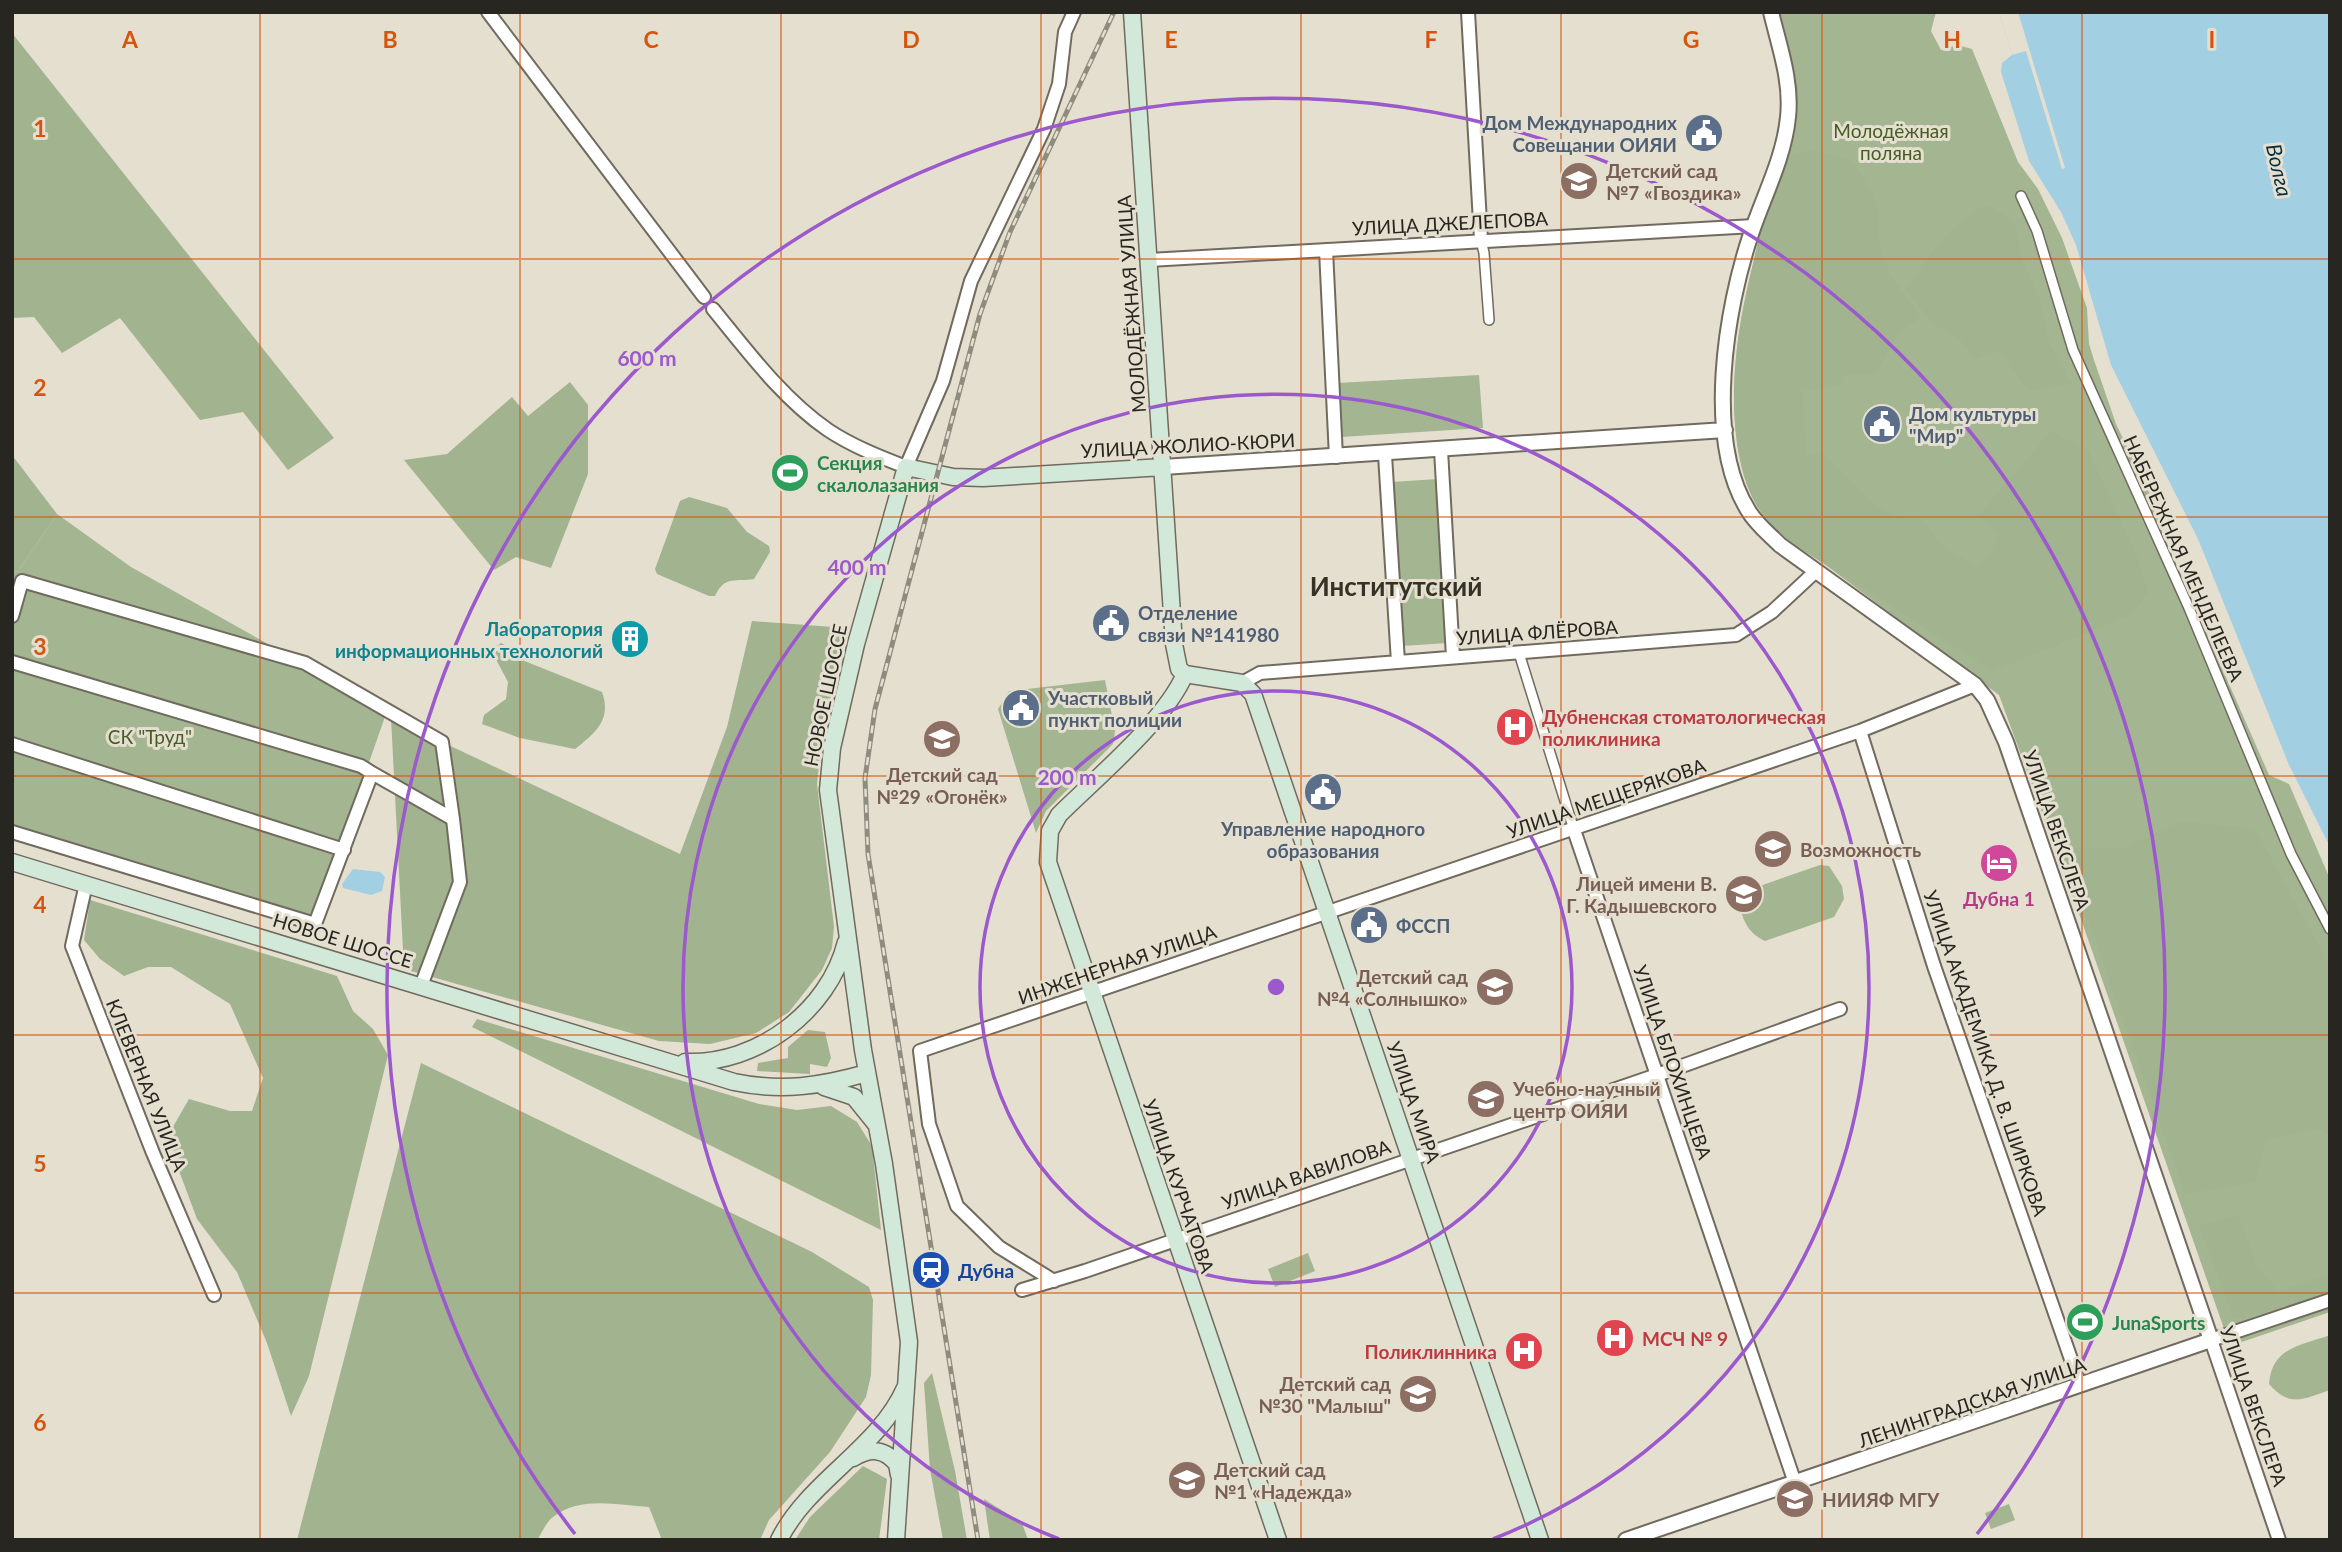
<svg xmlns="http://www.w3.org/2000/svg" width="2342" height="1552" font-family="Lato,sans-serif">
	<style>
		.green { fill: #a4b591 }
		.forest { fill: #a2b38f }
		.water { fill: #a3cfe3 }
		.pier { fill: #e4dfcf }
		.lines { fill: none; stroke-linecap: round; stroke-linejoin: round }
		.pedestrian-casing { stroke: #706b5e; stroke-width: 12 }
		.minor-casing { stroke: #706b5e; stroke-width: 16 }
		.tertiary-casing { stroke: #706b5e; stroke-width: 18 }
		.secondary-casing { stroke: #706b5e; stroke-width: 19 }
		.pedestrian { stroke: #fff; stroke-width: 9 }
		.minor { stroke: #fff; stroke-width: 12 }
		.tertiary { stroke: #fff; stroke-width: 14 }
		.secondary { stroke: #d2e9da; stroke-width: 16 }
		.rail-casing { stroke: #8e8b7f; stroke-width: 5 }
		.rail { stroke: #e4dfcf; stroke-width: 2.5; stroke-dasharray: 8; stroke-linecap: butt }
		.grid { fill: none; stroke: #d5540e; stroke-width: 2; stroke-opacity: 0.55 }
		.ring { fill: none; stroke: #9c58cd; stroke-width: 3.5 }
		.labels { text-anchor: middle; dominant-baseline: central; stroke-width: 6; stroke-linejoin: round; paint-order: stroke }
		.service-label { font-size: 19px; font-weight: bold; fill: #4e5e75; stroke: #e4dfcf; text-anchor: start }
		.park-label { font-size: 19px; fill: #455c25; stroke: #e4dfcf }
		.education-label { font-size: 19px; font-weight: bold; fill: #785e54; stroke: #e4dfcf; text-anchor: start }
		.street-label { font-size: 19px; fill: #282620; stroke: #e4dfcf }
		.leisure-label { font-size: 19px; font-weight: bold; fill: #27864d; stroke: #e4dfcf; text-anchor: start }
		.culture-label { font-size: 19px; font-weight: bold; fill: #0d838f; stroke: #e4dfcf; text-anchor: end }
		.health-label { font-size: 19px; font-weight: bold; fill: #be3a42; stroke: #e4dfcf; text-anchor: start }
		.hotel-label { font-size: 19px; font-weight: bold; fill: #b23c85; stroke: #e4dfcf }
		.transit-label { font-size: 19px; font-weight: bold; fill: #164399; stroke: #e4dfcf; text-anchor: start }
		.water-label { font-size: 21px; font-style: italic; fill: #07303f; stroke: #e4dfcf }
		.district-label { font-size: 26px; font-weight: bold; fill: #353125; stroke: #e4dfcf }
		.grid-label { font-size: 23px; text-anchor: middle; font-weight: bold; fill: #d5540e; stroke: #e4dfcf; stroke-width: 6; stroke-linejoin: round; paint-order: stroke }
		.centre { fill: #9c58cd; stroke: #e4dfcf; stroke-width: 3.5 }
		.ring-label { font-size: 21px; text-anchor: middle; font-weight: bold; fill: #9c58cd; stroke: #e4dfcf; stroke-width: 6; stroke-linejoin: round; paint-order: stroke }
	</style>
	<rect width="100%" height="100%" fill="#e4dfcf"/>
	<path class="green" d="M 1780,12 L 1936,12 L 1931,31 L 1941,50 L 1957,45 L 1972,49 L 2018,162 L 2038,189 L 2062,238 L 2087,308 L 2089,344 L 2094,360 L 2116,424 L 2150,494 L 2163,534 L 2269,775 L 2289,784 L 2330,879 L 2330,1312 L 2230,1346 L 2075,902 L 1999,695 L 1771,524 C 1709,450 1738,309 1764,225 C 1774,193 1791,156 1794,123 C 1799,84 1789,49 1780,12 Z
		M 1479,375 L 1483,428 L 1341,437 L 1338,383 Z
		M 1438,479 L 1448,643 L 1402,646 L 1392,482 Z
		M 57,514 L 131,567 L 387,711 L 311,928 L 12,837 L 12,572 L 18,571 Z
		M 1105,680 L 1115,731 L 1113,744 L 1046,811 L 1036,833 L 998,709 L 1009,691 Z
		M 1820,865 L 1829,866 L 1842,886 L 1844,899 L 1834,917 L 1765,941 C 1748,933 1743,921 1739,903 L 1751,889 Z
		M 1308,1253 L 1315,1271 L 1275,1287 L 1268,1269 Z
		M 2330,1335 L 2330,1390 C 2303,1399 2290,1408 2269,1384 C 2272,1347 2300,1346 2330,1335 Z
		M 2009,1504 L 2015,1520 L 1991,1529 L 1985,1513 Z"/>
	<path class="forest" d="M 12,33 L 334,438 L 288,470 L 243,412 L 200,420 L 120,318 L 62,353 L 34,317 L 12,318 Z
		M 1813,150 L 1852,161 L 1871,190 L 1879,211 L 1879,244 L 1890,275 L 1921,317 L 1898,333 L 1875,375 L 1845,375 L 1841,386 L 1802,390 L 1806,454 L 1827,456 L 1876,505 L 1894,516 L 1922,519 L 1944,548 L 1977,566 L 1991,553 L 1998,535 L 1979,515 L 2051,431 L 2088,450 L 2135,552 L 2148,593 L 2131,615 L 1992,671 C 1946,641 1900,612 1854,582 C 1823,562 1778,541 1758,508 C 1725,454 1732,360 1745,301 C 1756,253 1764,197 1791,156 Z
		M 1991,206 L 2015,224 L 2020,255 L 2039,298 L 2049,342 L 2072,384 L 2028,390 L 1999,351 L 1974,360 L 1960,339 L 1934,325 L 1906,289 C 1924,263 1958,210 1991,206 Z
		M 570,382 L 588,405 L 588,474 L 551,568 L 516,557 L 494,570 L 404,460 L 447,454 L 512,397 L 528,416 Z
		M 12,455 L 57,514 L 18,571 L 12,572 Z
		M 689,497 L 727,508 L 747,532 L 769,546 L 770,552 L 754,579 C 737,582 724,575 715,596 L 709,596 L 657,574 L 655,569 L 680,501 Z
		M 752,621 L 847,628 L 822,735 L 817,784 L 834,927 L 832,948 L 822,970 L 789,1012 L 756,1033 L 710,1044 L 659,1041 L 404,969 L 391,718 L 680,854 L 727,727 Z
		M 501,643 L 509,647 L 517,658 L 602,692 C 612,720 595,733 575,749 L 520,738 L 482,724 L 484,715 L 506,699 L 508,682 L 491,650 Z
		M 2181,821 L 2255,829 L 2330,966 L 2330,1135 L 2318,1129 L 2266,1140 L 2256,1182 L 2185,1194 L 2063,849 L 2125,848 Z
		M 90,900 L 337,976 L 353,1011 L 373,1029 L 388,1055 L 309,1376 L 291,1416 L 267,1343 L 237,1272 L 197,1219 L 175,1160 L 170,1132 L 189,1099 L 230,1111 L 252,1111 L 263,1078 L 230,1004 L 171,967 L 148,967 L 124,976 L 100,959 L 84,940 Z
		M 477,1019 L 759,1104 L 797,1110 L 831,1106 L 857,1122 L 872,1146 L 881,1230 L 472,1027 Z
		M 808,1030 L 825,1032 L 831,1058 L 827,1067 L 810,1064 L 810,1074 L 757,1071 L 758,1063 L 788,1058 L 788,1047 Z
		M 421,1063 L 812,1252 L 869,1287 L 873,1300 L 871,1375 L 866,1397 L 830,1452 L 769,1520 L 760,1540 L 662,1540 L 649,1507 C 617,1505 580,1496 553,1517 C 546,1522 542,1533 537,1540 L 297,1540 Z
		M 2238,1215 L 2257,1266 L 2278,1291 L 2330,1274 L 2330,1296 L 2234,1319 L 2199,1225 Z
		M 932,1373 L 955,1471 L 967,1540 L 943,1540 L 930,1469 L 924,1383 Z
		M 863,1466 L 887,1479 L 879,1540 L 795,1540 L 810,1517 Z
		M 984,1499 L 1022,1523 L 1028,1540 L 990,1540 Z"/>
	<path class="water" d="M 1999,12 L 2330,12 L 2330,847 L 2289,765 L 2198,539 L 2111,365 L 2076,245 L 2061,212 L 2029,161 L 2001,72 L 2002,63 L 2012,55 Z
		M 353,869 L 380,872 L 385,877 L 382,891 L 371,895 L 343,888 L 342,884 Z"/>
	<path class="pier" d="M 1999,12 L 2018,12 L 2065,168 L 2062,169 L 2026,51 L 2012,55 Z"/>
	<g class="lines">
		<defs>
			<path id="pedestrian" d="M 2021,196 L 2037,231 L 2073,350 L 2189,608 L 2291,854 L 2330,929
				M 1481,240 L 1484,253 L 1489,320
				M 1519,653 L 1574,830"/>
			<path id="minor" d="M 488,12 L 704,297
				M 1468,12 L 1481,240
				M 1326,250 L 1336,457
				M 1149,260 L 1754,226
				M 713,309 C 748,352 783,399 828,430 C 852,446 880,457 906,467 L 943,381 L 971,281 L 1044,129 L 1059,84 L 1065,32 L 1074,12
				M 1441,450 L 1453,657
				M 1385,455 L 1398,662
				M 12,616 L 22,581 L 305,663 L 442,742 L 453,819
				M 12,662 L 361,766 L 372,773
				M 1242,683 L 1260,673 L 1736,635 L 1772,612 L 1816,571
				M 1860,731 L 1934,966 L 2080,1385
				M 12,744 L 344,850
				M 1574,830 L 1795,1483
				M 12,832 L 315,924 L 372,773 L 453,819 L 460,882 L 421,986
				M 86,884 L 72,946 L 153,1153 L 214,1295
				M 1054,1281 L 999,1247 L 957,1206 L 929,1124 L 920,1051 L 1860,731 L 1975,685
				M 1022,1290 L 1085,1271 L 1657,1075 L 1840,1009
				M 2279,1540 L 2211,1340 L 2330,1300"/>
			<path id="tertiary" d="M 1163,467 L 1725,430
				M 1626,1540 L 2211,1340 L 2006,742 L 1987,700 L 1975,685 L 1780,545 C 1769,534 1756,524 1748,510 C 1704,439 1726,308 1751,234 C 1764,195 1784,158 1788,117 C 1792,81 1779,46 1771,12"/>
			<path id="secondary" d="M 1132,12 L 1174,644 L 1179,669 L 1185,674
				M 1185,674 L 1242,683 L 1253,694 L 1540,1540
				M 1185,674 C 1165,721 1096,778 1059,815 L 1050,831 L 1048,862 L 1278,1540
				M 12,862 L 734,1082 C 782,1092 821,1086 867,1073
				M 685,1062 C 757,1065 829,1011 846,942
				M 824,1087 L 854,1097 L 875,1123
				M 853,1458 C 870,1448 884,1448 897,1464 L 899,1475
				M 779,1540 C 808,1481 878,1449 905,1388
				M 896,1540 L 909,1342 L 884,1164 L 863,1050 L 828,790 L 832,748 L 856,644 L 906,467 L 953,477 L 983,478 L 1163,467"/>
		</defs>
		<use href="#pedestrian" class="pedestrian-casing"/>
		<use href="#minor" class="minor-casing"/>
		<use href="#tertiary" class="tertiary-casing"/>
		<use href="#secondary" class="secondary-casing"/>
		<use href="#pedestrian" class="pedestrian"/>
		<use href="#minor" class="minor"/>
		<use href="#tertiary" class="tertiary"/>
		<use href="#secondary" class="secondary"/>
		<defs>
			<path id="rail" d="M 978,1540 L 868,854 L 865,778 L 875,709 L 980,314 L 1010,232 L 1114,12"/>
		</defs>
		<use href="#rail" class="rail-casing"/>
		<use href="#rail" class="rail"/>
	</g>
	<path class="grid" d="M 260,12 L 260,1540M 520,12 L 520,1540M 781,12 L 781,1540M 1041,12 L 1041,1540M 1301,12 L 1301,1540M 1561,12 L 1561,1540M 1822,12 L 1822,1540M 2082,12 L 2082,1540M 12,259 L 2330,259M 12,517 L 2330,517M 12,776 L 2330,776M 12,1035 L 2330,1035M 12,1293 L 2330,1293"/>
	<g class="ring">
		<circle cx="1276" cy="987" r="296"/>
		<path d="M1059 1539A593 593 0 1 1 1493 1539"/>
		<path d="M575 1534A889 889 0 1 1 1977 1534"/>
	</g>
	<defs>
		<symbol id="civic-disc" viewBox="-11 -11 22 22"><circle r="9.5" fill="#5c6f8a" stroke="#e4dfcf"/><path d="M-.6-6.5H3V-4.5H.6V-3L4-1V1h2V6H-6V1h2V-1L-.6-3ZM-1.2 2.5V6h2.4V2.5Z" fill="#fff"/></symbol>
		<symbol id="school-disc" viewBox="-11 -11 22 22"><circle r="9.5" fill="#8d6e63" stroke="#e4dfcf"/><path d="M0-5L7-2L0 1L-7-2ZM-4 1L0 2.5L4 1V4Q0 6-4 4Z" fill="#fff"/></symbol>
		<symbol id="stadium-disc" viewBox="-11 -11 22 22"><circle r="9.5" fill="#2e9e5b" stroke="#e4dfcf"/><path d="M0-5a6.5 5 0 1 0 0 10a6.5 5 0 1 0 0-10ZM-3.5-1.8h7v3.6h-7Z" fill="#fff"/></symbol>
		<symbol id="building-disc" viewBox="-11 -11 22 22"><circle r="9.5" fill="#0f9aa8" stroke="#e4dfcf"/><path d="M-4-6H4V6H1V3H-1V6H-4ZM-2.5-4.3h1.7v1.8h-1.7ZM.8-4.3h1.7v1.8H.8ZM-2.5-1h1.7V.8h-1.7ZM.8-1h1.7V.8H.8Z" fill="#fff"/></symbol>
		<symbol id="hospital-disc" viewBox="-11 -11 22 22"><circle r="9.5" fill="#e0444e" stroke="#e4dfcf"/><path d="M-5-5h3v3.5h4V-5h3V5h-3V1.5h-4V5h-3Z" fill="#fff"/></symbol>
		<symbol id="hotel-disc" viewBox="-11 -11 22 22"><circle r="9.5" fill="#d1479c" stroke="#e4dfcf"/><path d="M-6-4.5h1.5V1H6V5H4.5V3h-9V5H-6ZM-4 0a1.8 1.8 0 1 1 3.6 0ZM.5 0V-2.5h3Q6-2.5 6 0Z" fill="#fff"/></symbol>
		<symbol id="university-disc" viewBox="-11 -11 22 22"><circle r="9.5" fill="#8d6e63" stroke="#e4dfcf"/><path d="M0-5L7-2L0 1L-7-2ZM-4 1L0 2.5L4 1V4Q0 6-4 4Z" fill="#fff"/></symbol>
		<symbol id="station-disc" viewBox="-11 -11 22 22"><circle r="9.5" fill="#1a4fb4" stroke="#e4dfcf"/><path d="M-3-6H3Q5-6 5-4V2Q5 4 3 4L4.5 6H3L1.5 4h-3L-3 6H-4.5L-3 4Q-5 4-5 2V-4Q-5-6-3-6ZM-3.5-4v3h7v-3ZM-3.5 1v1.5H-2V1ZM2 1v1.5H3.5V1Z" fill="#fff"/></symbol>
	</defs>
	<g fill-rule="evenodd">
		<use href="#civic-disc" x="1682" y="111" width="44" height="44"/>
		<use href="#school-disc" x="1557" y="159" width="44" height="44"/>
		<use href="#civic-disc" x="1860" y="402" width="44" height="44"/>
		<use href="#stadium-disc" x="768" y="451" width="44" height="44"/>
		<use href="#civic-disc" x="1089" y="601" width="44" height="44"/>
		<use href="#building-disc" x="608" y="617" width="44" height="44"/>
		<use href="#civic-disc" x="999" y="686" width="44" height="44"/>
		<use href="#hospital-disc" x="1493" y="705" width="44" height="44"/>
		<use href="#school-disc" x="920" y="717" width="44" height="44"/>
		<use href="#civic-disc" x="1301" y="770" width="44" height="44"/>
		<use href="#school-disc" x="1751" y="827" width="44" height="44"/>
		<use href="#hotel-disc" x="1977" y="841" width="44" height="44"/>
		<use href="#school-disc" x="1722" y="872" width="44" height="44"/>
		<use href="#civic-disc" x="1347" y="903" width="44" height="44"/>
		<use href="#school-disc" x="1473" y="965" width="44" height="44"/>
		<use href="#university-disc" x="1464" y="1077" width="44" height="44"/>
		<use href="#station-disc" x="909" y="1248" width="44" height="44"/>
		<use href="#stadium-disc" x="2063" y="1300" width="44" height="44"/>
		<use href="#hospital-disc" x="1593" y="1316" width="44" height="44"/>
		<use href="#hospital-disc" x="1502" y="1329" width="44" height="44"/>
		<use href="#school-disc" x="1396" y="1372" width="44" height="44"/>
		<use href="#school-disc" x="1165" y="1458" width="44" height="44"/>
		<use href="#university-disc" x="1773" y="1477" width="44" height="44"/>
	</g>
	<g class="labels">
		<g class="service-label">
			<text x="1677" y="122" text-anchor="end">Дом Международних<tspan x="1677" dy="22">Совещании ОИЯИ</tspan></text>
			<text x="1909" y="413">Дом культуры<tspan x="1909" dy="22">"Мир"</tspan></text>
			<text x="1138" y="612">Отделение<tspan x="1138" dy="22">связи №141980</tspan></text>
			<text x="1048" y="697">Участковый<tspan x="1048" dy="22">пункт полиции</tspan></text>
			<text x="1323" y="828" text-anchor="middle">Управление народного<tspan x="1323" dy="22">образования</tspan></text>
			<text x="1396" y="925">ФССП</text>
		</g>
		<g class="park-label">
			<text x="1891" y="130">Молодёжная<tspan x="1891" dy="22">поляна</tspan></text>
			<text x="150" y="736">СК "Труд"</text>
		</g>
		<g class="education-label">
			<text x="1606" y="170">Детский сад<tspan x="1606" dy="22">№7 «Гвоздика»</tspan></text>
			<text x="942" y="774" text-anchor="middle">Детский сад<tspan x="942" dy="22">№29 «Огонёк»</tspan></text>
			<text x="1800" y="849">Возможность</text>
			<text x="1717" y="883" text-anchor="end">Лицей имени В.<tspan x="1717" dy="22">Г. Кадышевского</tspan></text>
			<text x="1468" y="976" text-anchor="end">Детский сад<tspan x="1468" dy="22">№4 «Солнышко»</tspan></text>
			<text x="1513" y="1088">Учебно-научный<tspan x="1513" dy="22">центр ОИЯИ</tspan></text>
			<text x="1391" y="1383" text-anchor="end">Детский сад<tspan x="1391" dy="22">№30 "Малыш"</tspan></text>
			<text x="1214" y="1469">Детский сад<tspan x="1214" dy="22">№1 «Надежда»</tspan></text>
			<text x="1822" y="1499">НИИЯФ МГУ</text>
		</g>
		<g class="street-label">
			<text transform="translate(1450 223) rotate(-3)">УЛИЦА ДЖЕЛЕПОВА</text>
			<text transform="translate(1131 304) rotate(-94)">МОЛОДЁЖНАЯ УЛИЦА</text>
			<text transform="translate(1188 445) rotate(-3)">УЛИЦА ЖОЛИО-КЮРИ</text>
			<text transform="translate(2184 558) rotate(66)">НАБЕРЕЖНАЯ МЕНДЕЛЕЕВА</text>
			<text transform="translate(1537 632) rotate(-4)">УЛИЦА ФЛЁРОВА</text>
			<text transform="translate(825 695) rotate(-78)">НОВОЕ ШОССЕ</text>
			<text transform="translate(1606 798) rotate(-19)">УЛИЦА МЕЩЕРЯКОВА</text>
			<text transform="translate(2057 830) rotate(71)">УЛИЦА ВЕКСЛЕРА</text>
			<text transform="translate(343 940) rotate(17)">НОВОЕ ШОССЕ</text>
			<text transform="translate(1117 964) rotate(-19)">ИНЖЕНЕРНАЯ УЛИЦА</text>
			<text transform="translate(1986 1053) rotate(71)">УЛИЦА АКАДЕМИКА Д. В. ШИРКОВА</text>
			<text transform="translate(1673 1062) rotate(71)">УЛИЦА БЛОХИНЦЕВА</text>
			<text transform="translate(147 1085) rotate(68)">КЛЕВЕРНАЯ УЛИЦА</text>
			<text transform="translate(1414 1102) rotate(71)">УЛИЦА МИРА</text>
			<text transform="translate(1306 1174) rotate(-19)">УЛИЦА ВАВИЛОВА</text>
			<text transform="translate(1179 1186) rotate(71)">УЛИЦА КУРЧАТОВА</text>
			<text transform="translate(1972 1402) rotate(-19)">ЛЕНИНГРАДСКАЯ УЛИЦА</text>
			<text transform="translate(2254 1406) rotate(71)">УЛИЦА ВЕКСЛЕРА</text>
		</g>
		<g class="leisure-label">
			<text x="817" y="462">Секция<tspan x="817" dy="22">скалолазания</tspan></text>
			<text x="2112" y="1322">JunaSports</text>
		</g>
		<g class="culture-label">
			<text x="603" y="628">Лаборатория<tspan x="603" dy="22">информационных технологий</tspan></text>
		</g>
		<g class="health-label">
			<text x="1542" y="716">Дубненская стоматологическая<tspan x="1542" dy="22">поликлиника</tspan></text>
			<text x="1642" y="1338">МСЧ № 9</text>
			<text x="1497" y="1351" text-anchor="end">Поликлинника</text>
		</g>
		<g class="hotel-label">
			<text x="1999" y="898">Дубна 1</text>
		</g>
		<g class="transit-label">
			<text x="958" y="1270">Дубна</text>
		</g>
		<g class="water-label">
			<text transform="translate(2280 170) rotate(77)">Волга</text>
		</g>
		<g class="district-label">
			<text x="1396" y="586">Институтский</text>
		</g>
	</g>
	<g class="grid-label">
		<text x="130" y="48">A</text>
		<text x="390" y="48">B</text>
		<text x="651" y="48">C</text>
		<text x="911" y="48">D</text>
		<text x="1171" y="48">E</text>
		<text x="1431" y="48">F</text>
		<text x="1691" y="48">G</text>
		<text x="1952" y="48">H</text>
		<text x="2212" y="48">I</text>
		<text x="40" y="137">1</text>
		<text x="40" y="396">2</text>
		<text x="40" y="655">3</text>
		<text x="40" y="913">4</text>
		<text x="40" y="1172">5</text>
		<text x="40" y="1431">6</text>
	</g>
	<circle cx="1276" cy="987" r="10" class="centre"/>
	<g class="ring-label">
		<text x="647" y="366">600 m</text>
		<text x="857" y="575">400 m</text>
		<text x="1067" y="785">200 m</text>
	</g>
	<rect width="2342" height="1552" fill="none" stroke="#282620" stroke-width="28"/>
</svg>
